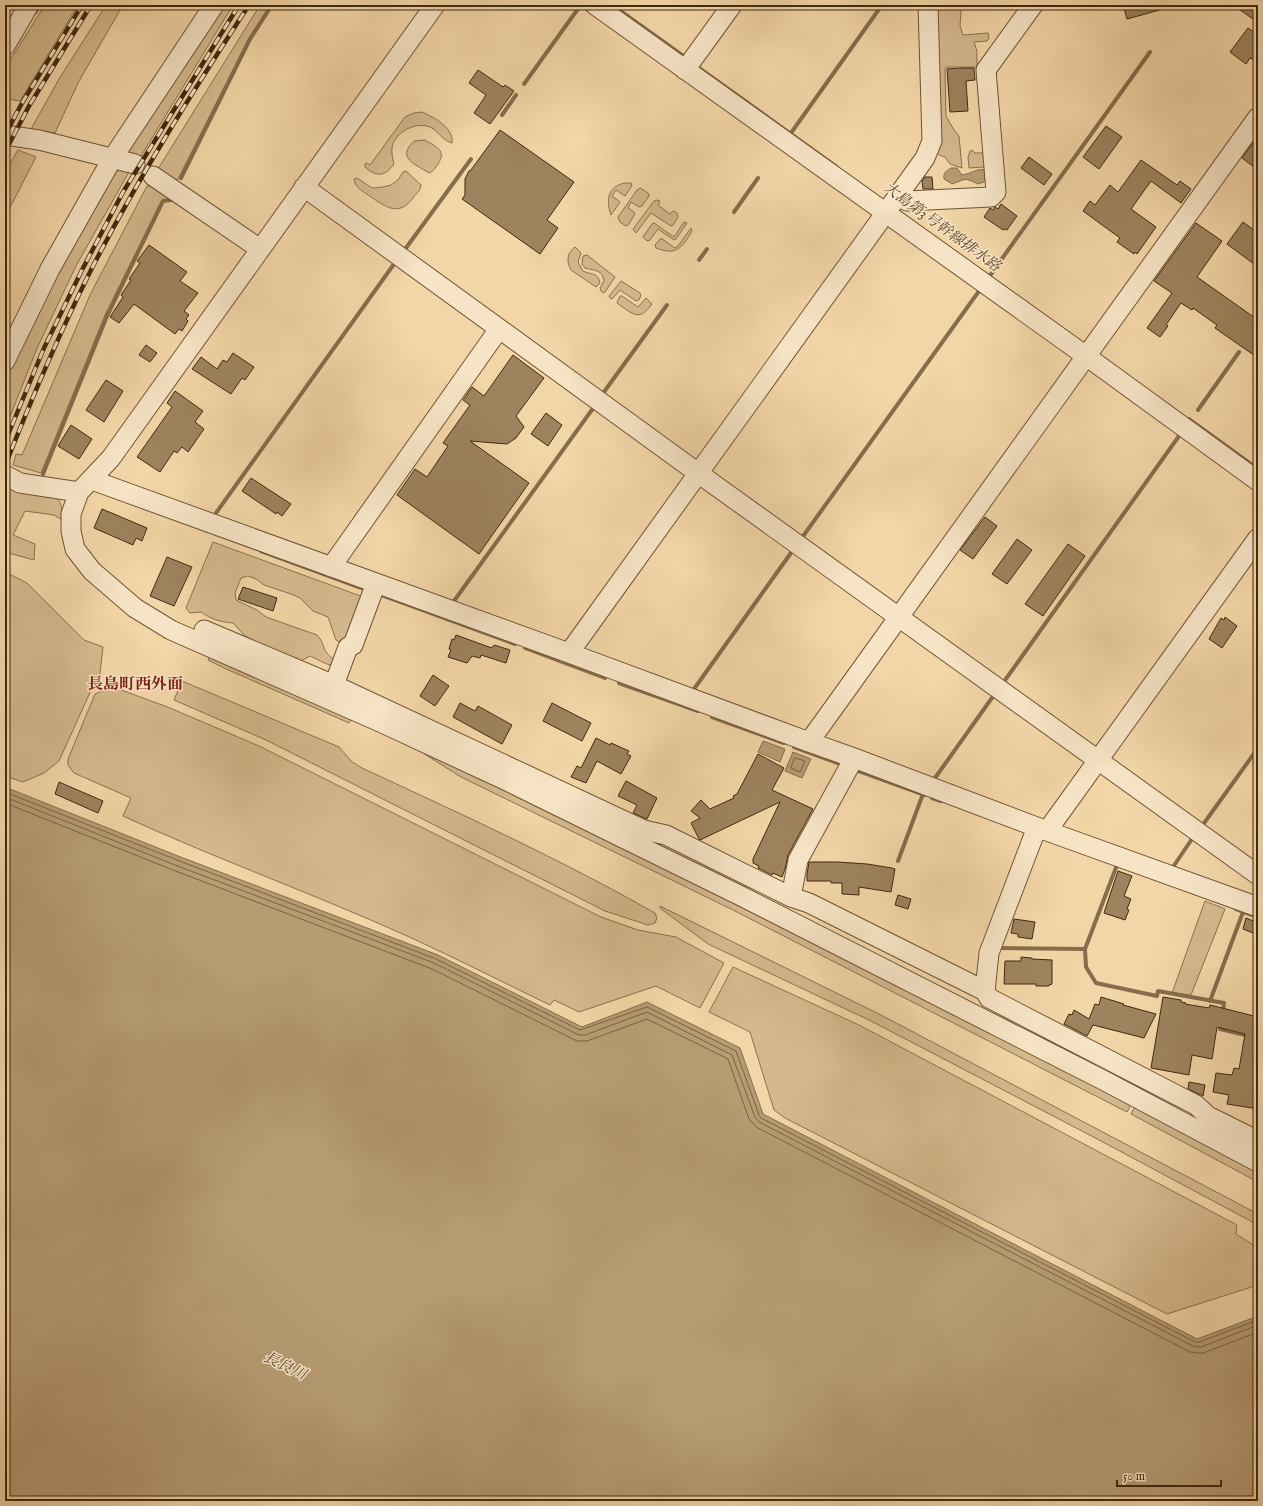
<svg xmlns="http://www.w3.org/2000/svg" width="1263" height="1506" font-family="'IM FELL English','Noto Serif JP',serif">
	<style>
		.green { fill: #d5b98d; stroke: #8b714e }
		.water { fill: #b69b73; stroke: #876d4b }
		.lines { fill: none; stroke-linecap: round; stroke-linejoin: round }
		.shore { stroke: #7c6240; stroke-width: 1 }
		.stream { stroke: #876d4b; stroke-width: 4 }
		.building { fill: #9e835e; stroke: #41290e }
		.minor-casing { stroke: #6e5434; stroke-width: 21 }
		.minor { stroke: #f7e4c6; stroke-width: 19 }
		.rail-casing { stroke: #41290e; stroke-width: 4.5 }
		.rail { stroke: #f7e4c6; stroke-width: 3; stroke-dasharray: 9; stroke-linecap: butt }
		.labels { text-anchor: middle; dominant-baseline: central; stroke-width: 3; stroke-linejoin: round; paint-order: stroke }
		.water-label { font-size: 15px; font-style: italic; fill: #644b2c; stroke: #f7e4c6 }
		.quarter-label { font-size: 16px; font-weight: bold; fill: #7a1f14; stroke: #f7e4c6 }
	</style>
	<rect width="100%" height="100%" fill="#f3d6a7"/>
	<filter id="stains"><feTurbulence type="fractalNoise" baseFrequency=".005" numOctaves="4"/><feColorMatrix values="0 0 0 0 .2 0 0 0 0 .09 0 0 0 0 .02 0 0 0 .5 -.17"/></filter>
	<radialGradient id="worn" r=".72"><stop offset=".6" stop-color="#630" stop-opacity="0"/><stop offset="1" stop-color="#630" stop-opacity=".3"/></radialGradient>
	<path class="green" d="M 45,5 L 78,5 L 20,101 L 8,99 L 5,91 L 5,68 Z
		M 106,5 L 123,5 L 79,81 L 55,133 L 31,129 L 59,79 Z
		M 219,5 L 233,5 L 141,156 L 124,152 Z
		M 260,5 L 270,5 L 249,38 L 177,181 L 158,169 Z
		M 949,8 L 958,9 L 961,11 L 960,26 L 963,35 L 988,33 L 989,38 L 987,41 L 974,42 L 977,51 L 977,67 L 946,67 L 945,69 L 946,116 L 954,130 L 959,136 L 962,168 L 950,164 L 945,157 L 939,155 L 936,152 L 936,11 Z
		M 422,112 C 434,117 454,128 452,143 C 444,141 439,133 432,128 C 417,120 394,132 392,148 C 391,153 393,159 394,164 C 385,177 376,177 365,167 L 365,164 L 367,163 L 370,165 L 405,117 L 414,113 Z
		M 425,140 C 436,147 447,150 438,164 C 435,168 434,171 429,173 C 415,164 396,158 414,141 Z
		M 987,147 L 987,169 L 984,167 L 969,168 L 968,157 L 970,151 L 972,150 L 975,153 L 981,153 Z
		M 18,150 L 36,157 L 5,217 L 5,172 Z
		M 112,167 L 129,172 L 76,266 L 38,346 L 5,429 L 5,374 L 51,276 Z
		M 406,171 L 421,185 C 421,190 416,194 413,198 C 399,217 386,207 371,197 C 364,192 355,188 354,179 L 357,178 L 372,188 L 383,187 L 391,185 L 398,180 L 403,172 Z
		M 624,183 L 631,183 L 632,186 L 625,196 L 616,190 L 612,196 L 620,202 L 611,215 C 606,200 607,188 624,183 Z
		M 147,186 L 153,187 L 170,197 L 169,199 L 162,200 L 105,315 L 41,473 L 13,465 L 16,454 L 22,455 L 90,295 Z
		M 640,188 L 648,193 L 649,196 L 642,206 L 639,207 L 631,202 L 628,208 L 634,212 L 635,214 L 629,224 L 626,226 L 620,222 L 618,217 L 637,190 Z
		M 657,200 L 660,201 L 658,205 L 670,214 L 673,211 L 677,213 L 678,217 L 673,225 L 671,226 L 651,213 L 636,233 L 633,229 L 654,201 Z
		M 684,222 L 687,223 L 676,239 L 674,240 L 658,229 L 650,240 L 647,241 L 643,237 L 652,224 L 654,223 L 674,237 Z
		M 691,228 L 692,231 C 682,248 676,256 656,248 L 655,245 L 661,238 L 675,248 L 678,246 Z
		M 575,247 L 581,253 L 578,262 L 583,271 C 591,275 598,272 600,283 L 596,287 L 571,270 C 566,261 567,253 575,247 Z
		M 587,255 L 615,277 L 605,292 L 603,293 L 601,291 L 600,288 L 604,281 C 602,269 595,271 585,268 L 582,264 L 583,256 Z
		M 621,281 L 640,293 L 641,295 L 639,300 L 636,301 L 620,290 L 612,299 L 610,298 L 609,296 Z
		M 620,296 L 622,296 L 638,307 L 646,298 L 652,304 C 639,322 633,314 618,304 L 617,302 Z
		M 11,487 L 53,495 C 63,502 62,509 62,520 L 54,515 L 25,511 L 13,535 L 35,544 L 34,560 L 5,552 L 5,500 Z
		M 213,542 L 366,598 L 345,645 L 336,640 L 328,617 L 313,611 L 300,598 L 291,594 L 264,585 L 256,579 L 248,576 L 241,578 L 235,593 L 236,600 L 257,610 L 266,617 L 317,635 C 327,646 320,650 335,660 L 333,666 C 324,664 318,659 310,656 L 299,662 L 258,644 L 244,635 L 233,623 C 220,622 211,619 201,612 L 190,613 L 186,608 Z
		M 5,572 L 27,583 L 84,640 L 103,647 L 99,681 L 92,688 L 59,761 L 44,773 L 23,782 L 5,776 Z
		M 210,655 L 353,718 L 349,723 L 224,668 L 208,660 Z
		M 182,681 L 339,747 L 352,762 L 362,768 C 461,814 560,859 655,913 L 657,918 L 655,923 L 648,925 L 605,911 L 266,740 L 174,700 Z
		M 116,688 L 170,708 L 259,746 L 601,917 L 638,930 L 676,937 L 724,963 L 700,1008 L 656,986 L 579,1012 L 554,1000 L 550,1005 C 494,978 438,949 380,924 C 295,887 208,855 123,816 L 131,798 L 74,773 L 68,765 L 68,759 L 95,694 L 105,690 Z
		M 404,741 L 738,903 L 1132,1103 L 1127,1112 L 733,910 L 461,777 Z
		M 1205,901 L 1225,909 L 1191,995 L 1172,993 Z
		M 660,906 L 881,1015 L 1258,1214 L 1258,1225 L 1103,1142 L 871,1021 L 708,944 L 660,908 Z
		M 733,967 L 859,1025 L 1237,1225 L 1236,1234 L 1258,1248 L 1258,1285 L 1167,1314 L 785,1118 L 774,1110 L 750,1032 L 709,1012 Z
		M 1136,1105 L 1258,1170 L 1258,1182 L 1131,1114 Z"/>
	<path class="water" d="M 951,168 L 957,168 L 962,175 C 971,174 976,168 985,170 L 987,173 L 988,179 L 984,182 L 978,184 C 964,177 966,179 952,184 L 944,179 C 943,173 946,171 951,168 Z
		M 763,741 L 785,749 L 780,762 L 758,752 Z
		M 793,752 L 811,759 L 802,778 L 785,771 Z
		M 5,787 L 178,856 L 438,955 L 582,1027 L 647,1002 L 740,1048 L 763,1114 L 1197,1339 L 1258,1316 L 1258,1501 L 5,1501 Z"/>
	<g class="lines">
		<path class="shore" d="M 795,758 L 805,761 L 800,772 L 791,768 Z
			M 5,792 L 177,860 L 436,959 L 580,1030 L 647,1007 L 736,1051 L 759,1115 L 761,1118 L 1195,1342 L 1199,1342 L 1258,1320
			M 5,797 L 175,865 L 434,963 L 579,1035 L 585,1035 L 647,1012 L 732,1055 L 755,1117 L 759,1122 L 1193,1346 L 1201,1347 L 1258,1325
			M 5,803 L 173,870 L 432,969 L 577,1041 L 587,1041 L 647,1019 L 728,1059 L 749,1119 L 756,1127 L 1190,1352 L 1197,1353 L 1203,1353 L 1258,1332"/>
		<path class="stream" d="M 612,5 L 686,58
			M 35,13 L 40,5
			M 5,59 L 10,51
			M 695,65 L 837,167
			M 524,84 L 580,6
			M 502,115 L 516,95
			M 791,133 L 882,5
			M 181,178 L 250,39 L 272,5
			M 734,212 L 758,178
			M 403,252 L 471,159
			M 699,260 L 707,249
			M 996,267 L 1150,52
			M 990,275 L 993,272
			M 601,396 L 667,305
			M 1198,410 L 1239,352
			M 1189,419 L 1258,469
			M 43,474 L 107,316 L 163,201 L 171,200
			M 216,513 L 394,264
			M 801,539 L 979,291
			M 261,551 L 367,590
			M 379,594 L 515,644
			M 454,601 L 594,407
			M 525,648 L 605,678
			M 619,683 L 698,711
			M 1003,683 L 1179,436
			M 694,689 L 793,550
			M 712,717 L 784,743
			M 794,747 L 843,765
			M 856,770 L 925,795
			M 935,778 L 994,695
			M 932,798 L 941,801
			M 1202,826 L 1258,748
			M 898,861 L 923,794
			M 1173,867 L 1194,836
			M 1236,909 L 1258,917
			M 997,948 L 1085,949 L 1117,865
			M 1085,949 L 1086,967 L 1096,983 L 1157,996 L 1158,991 L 1224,1003 L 1223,1012
			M 1210,1001 L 1243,912
			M 1221,1023 L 1220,1029 L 1258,1038"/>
	</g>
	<path class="building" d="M 1123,5 L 1166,5 L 1167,8 L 1127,19 Z
		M 1233,5 L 1258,5 L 1258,12 L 1253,19 Z
		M 1248,28 L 1258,35 L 1258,54 L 1254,60 L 1250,58 L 1246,64 L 1230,52 Z
		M 962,68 L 974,68 L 975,80 L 966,81 L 968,111 L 950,112 L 947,69 Z
		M 478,70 L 503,87 L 505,85 L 514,91 L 490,124 L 474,113 L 486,95 L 469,83 Z
		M 1106,126 L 1122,137 L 1099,169 L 1083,157 Z
		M 500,130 L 574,182 L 547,220 L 558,228 L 540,254 L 462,199 L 465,195 L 465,179 L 469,171 L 471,170 Z
		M 1258,136 L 1258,170 L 1242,158 Z
		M 1029,157 L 1052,174 L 1044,185 L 1021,168 Z
		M 1141,160 L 1177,185 L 1180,181 L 1191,189 L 1181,203 L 1151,181 L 1131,209 L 1156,227 L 1137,254 L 1135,252 L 1134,254 L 1117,242 L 1120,238 L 1083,211 L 1090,201 L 1095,205 L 1110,185 L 1118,192 Z
		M 925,177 L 932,177 L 933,189 L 923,189 L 922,181 Z
		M 1001,204 L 1017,216 L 1007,230 L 1005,229 L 1003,230 L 984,217 L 990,208 L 993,210 L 995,207 L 998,209 Z
		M 1243,222 L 1258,233 L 1258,267 L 1227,244 Z
		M 1196,223 L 1222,241 L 1197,277 L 1258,320 L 1258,358 L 1215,328 L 1217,325 L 1193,308 L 1192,310 L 1181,303 L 1166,325 L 1168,326 L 1160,337 L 1147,328 L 1172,293 L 1154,281 Z
		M 149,245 L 187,272 L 180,281 L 198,293 L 184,311 L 189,315 L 186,319 L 188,321 L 182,331 L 179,329 L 175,334 L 134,304 L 119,323 L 110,317 L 123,297 L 121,295 L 131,280 L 129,279 L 140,263 L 137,261 Z
		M 146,345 L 157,353 L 150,362 L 139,355 Z
		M 233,353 L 254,367 L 245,380 L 242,378 L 231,394 L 192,369 L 201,357 L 217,369 L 223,360 L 227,362 Z
		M 513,355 L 544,378 L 516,416 L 524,427 L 516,438 L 507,444 L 470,441 L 529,483 L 479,554 L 397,495 L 415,469 L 427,477 L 448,446 L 443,443 L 470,405 L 463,400 L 472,387 L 484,396 Z
		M 106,380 L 123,391 L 104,422 L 86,410 Z
		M 175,391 L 203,411 L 195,422 L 204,429 L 188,452 L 182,447 L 177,453 L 174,451 L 160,472 L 137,457 L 172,407 L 167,403 Z
		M 546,413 L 562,425 L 548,446 L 531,434 Z
		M 71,425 L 92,439 L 79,459 L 58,446 Z
		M 251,478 L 291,504 L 282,516 L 277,512 L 276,514 L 242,491 Z
		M 102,509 L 147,528 L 142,541 L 136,538 L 133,545 L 94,528 Z
		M 985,517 L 997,526 L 973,559 L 960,550 Z
		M 1017,539 L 1032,550 L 1007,584 L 992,574 Z
		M 1068,544 L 1085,556 L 1043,616 L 1025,604 Z
		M 167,557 L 192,567 L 174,606 L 150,596 Z
		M 243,587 L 277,598 L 273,611 L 238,599 Z
		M 1225,617 L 1237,626 L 1222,648 L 1209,639 L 1221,618 L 1224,620 Z
		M 456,635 L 492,648 L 494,645 L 510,650 L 506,663 L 481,655 L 480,658 L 472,656 L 467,663 L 448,657 L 451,650 L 449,649 L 452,639 L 454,640 Z
		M 433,675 L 449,686 L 435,706 L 420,696 Z
		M 460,703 L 475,711 L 478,706 L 512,725 L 502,744 L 453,717 Z
		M 552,703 L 591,723 L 582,741 L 543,721 Z
		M 596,738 L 610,745 L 611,743 L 629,751 L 627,754 L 631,756 L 621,774 L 597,761 L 586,783 L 571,777 L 577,766 L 581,768 Z
		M 758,754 L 784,768 L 772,790 L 813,809 L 788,855 L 785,869 L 782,877 L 773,873 L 772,875 L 758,868 L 759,866 L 753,863 L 753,859 L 780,802 L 700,840 L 699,839 L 691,823 L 700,818 L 691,811 L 701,800 L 710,809 L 734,798 L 733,796 L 737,794 Z
		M 626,781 L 657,798 L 647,819 L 633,813 L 637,805 L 618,796 Z
		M 59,782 L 103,801 L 98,813 L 55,794 Z
		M 809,862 L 838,862 L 867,864 L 892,868 L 895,869 L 891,892 L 859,887 L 859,895 L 842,894 L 842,883 L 831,883 L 831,881 L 807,881 L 807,874 Z
		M 1118,871 L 1132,876 L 1124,896 L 1131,899 L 1127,909 L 1129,910 L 1125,920 L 1104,913 Z
		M 898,895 L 911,899 L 908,909 L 895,905 Z
		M 1246,918 L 1258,923 L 1258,935 L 1243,929 Z
		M 1014,919 L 1035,922 L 1032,939 L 1018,937 L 1018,934 L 1011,933 Z
		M 1021,957 L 1032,958 L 1032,959 L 1052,960 L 1052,984 L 1049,985 L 1049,986 L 1036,986 L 1036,984 L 1004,984 L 1005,961 L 1021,961 Z
		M 1101,997 L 1124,1004 L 1123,1005 L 1156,1014 L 1144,1038 L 1093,1025 L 1087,1036 L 1064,1024 L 1069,1014 L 1072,1015 L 1074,1010 L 1089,1019 L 1095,1004 L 1099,1005 Z
		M 1163,997 L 1181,1000 L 1181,1002 L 1186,1003 L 1185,1004 L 1209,1008 L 1210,1005 L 1258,1017 L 1258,1061 L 1256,1072 L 1258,1072 L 1258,1109 L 1227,1104 L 1229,1095 L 1213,1092 L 1216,1073 L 1232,1075 L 1234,1068 L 1239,1069 L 1245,1034 L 1217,1027 L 1212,1059 L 1192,1055 L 1189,1075 L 1151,1068 Z
		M 1189,1082 L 1205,1085 L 1203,1096 L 1188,1089 Z"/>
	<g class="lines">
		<defs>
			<path id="minor" d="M 435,5 L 111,458 L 79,492 L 71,514 L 71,531 L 75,549 L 92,571 L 135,608 L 171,630 L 380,722 L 507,781 L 741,896 L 1103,1080 L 1258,1162
				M 595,5 L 1086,356 L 1258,481
				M 5,46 L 29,5
				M 685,70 L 732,5
				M 5,135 L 39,140 L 135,164
				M 153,176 L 260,249
				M 304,187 L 698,473 L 1258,875
				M 898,195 L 907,201 L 991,197 L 996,192 L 986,70 L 1033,5
				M 5,361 L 50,269 L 112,159 L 214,5
				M 5,475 L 20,483 L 79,492
				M 92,480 L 569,653 L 809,742 L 854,758 L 1047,831 L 1258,907
				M 331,567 L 499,329
				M 204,630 L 334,685 L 644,830 L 666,835 L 791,897 L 809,903 L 985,991 L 989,998 L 1196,1105 L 1208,1116 L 1258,1141
				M 569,653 L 925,158 L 932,141 L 928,5
				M 334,685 L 348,647 L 353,645 L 376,583
				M 809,742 L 1258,117
				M 1047,831 L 1258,538
				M 791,897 L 798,860 L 854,758
				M 985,991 L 989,953 L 1037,827"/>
		</defs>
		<use href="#minor" class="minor-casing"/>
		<use href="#minor" class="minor"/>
		<defs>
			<path id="rail" d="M 5,135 L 22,103 L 82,5
				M 5,152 L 29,106 L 91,5
				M 5,442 L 44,348 L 82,270 L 123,192 L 239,5
				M 5,466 C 31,400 59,334 91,270 C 138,178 193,91 249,5"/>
		</defs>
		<use href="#rail" class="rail-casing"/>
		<use href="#rail" class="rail"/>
	</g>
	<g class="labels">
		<g class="water-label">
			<text transform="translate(942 227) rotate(36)">大島第3号幹線排水路</text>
			<text transform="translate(285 1366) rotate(26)">長良川</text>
		</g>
		<g class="quarter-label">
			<text x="135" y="685">長島町西外面</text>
		</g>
	</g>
	<rect width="1263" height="1506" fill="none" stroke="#f3d6a7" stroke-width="20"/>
	<rect x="6" y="6" width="1251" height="1494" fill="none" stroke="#41290e" stroke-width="2"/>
	<rect x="10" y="10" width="1243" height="1486" fill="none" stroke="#41290e"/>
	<path d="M1117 1480v6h104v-6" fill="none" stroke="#41290e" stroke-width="2"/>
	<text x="1123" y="1480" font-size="12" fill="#41290e" stroke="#f7e4c6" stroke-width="3" paint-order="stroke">50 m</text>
	<rect width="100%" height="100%" filter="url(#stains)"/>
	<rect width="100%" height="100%" fill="url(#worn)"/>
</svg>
